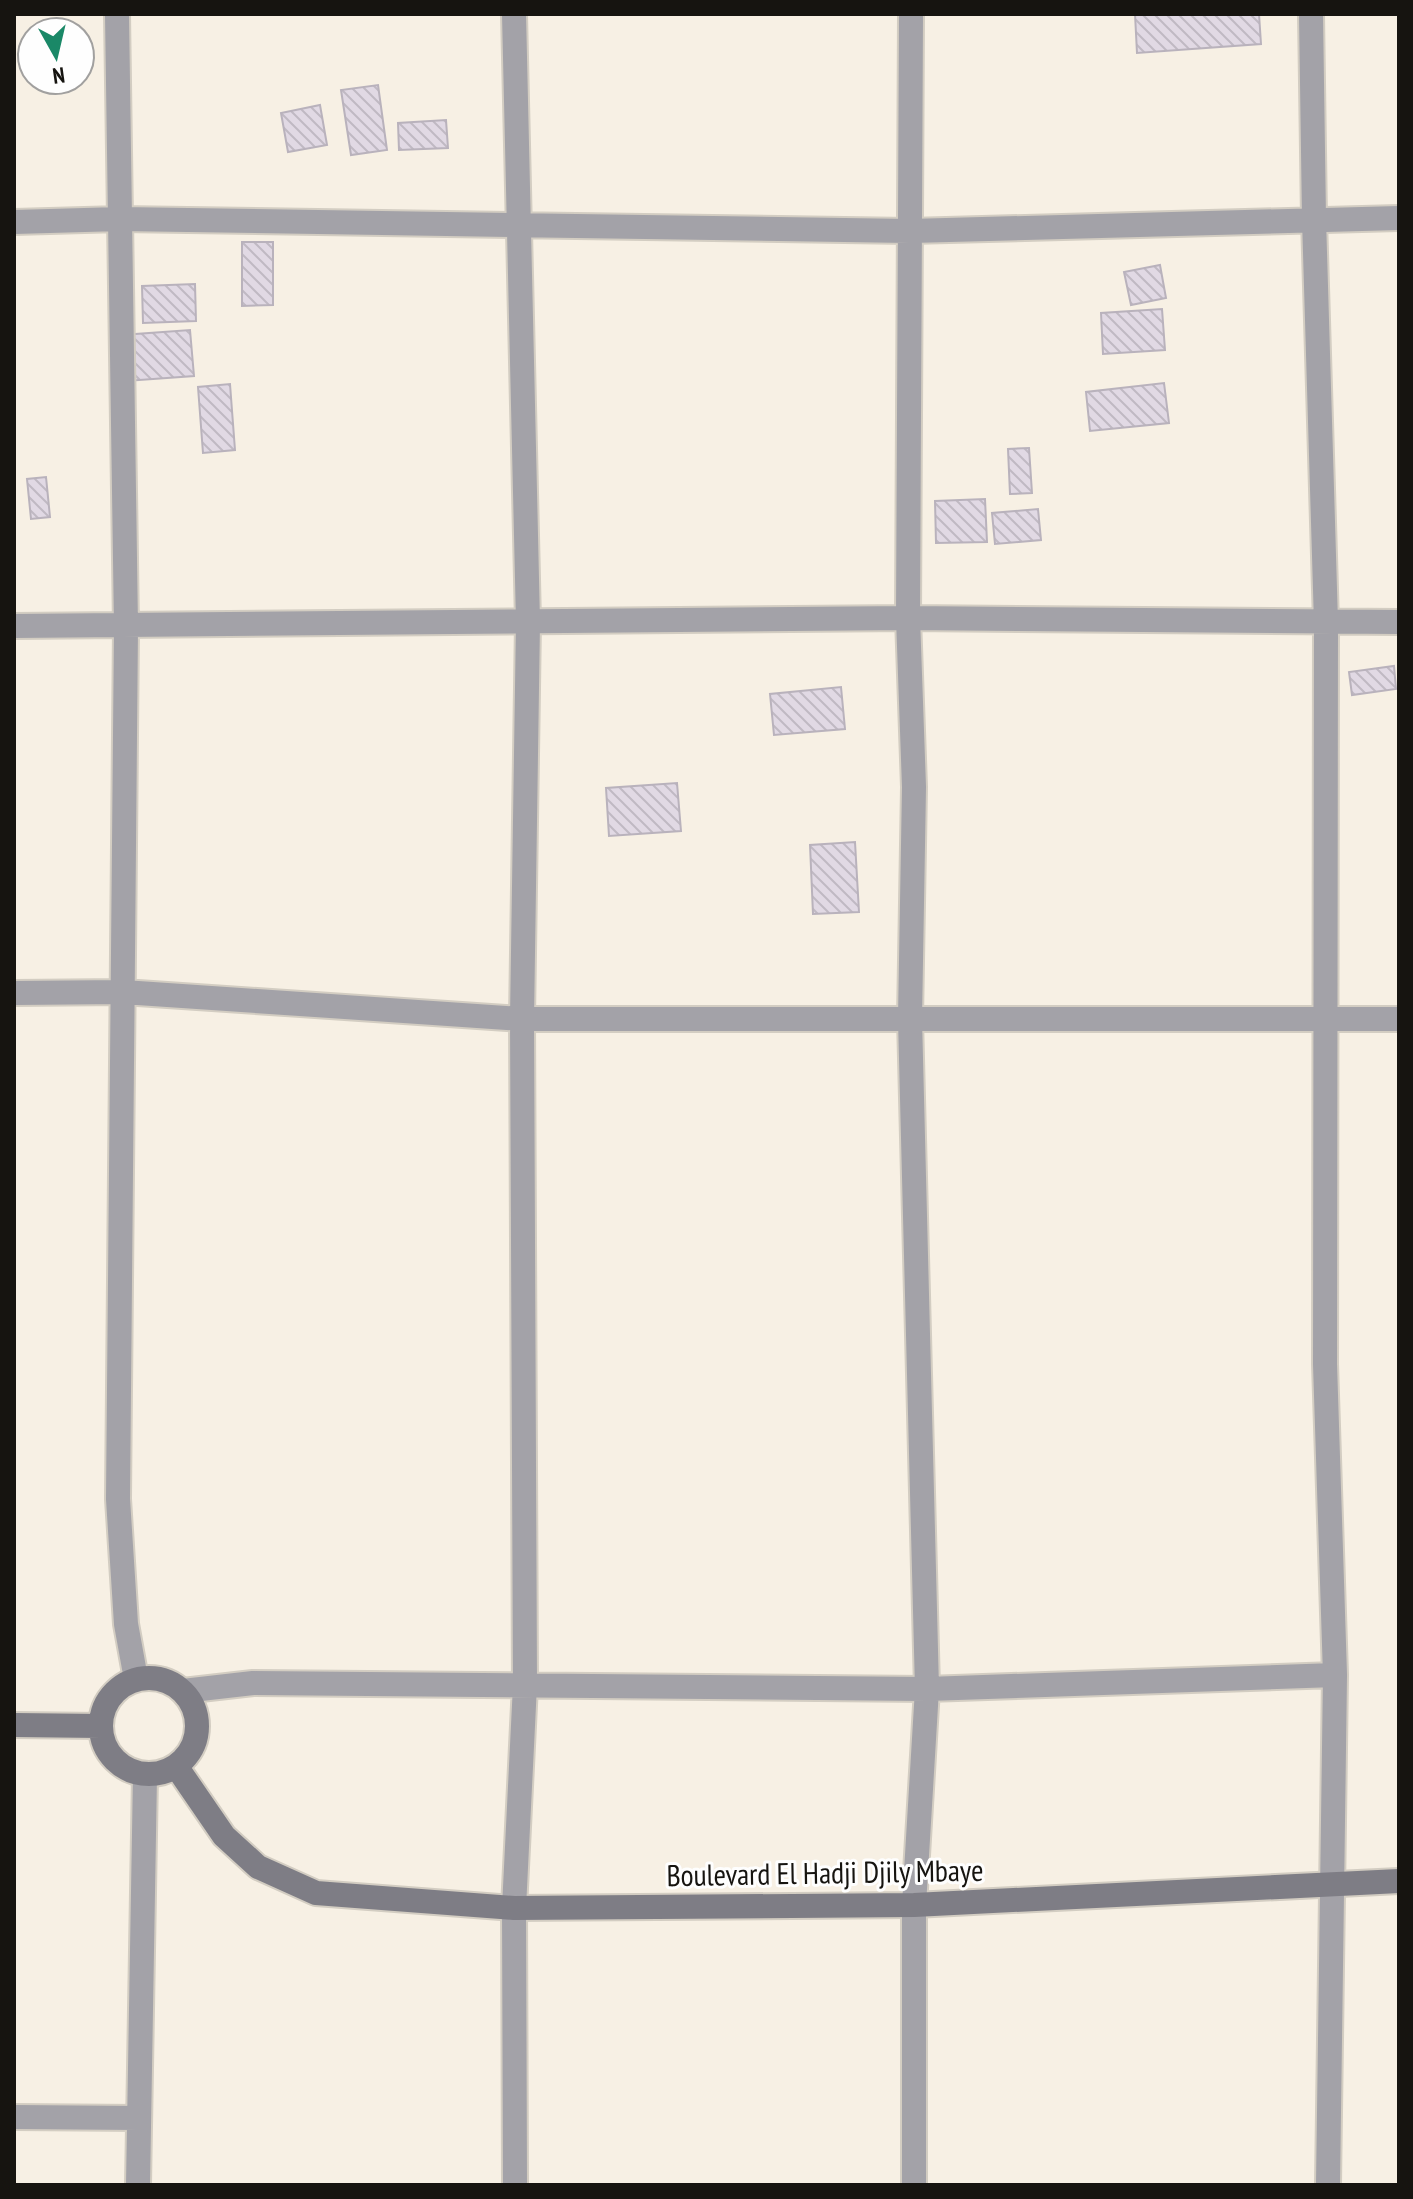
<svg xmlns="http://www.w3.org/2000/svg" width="1413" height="2199" font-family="'PT Sans Narrow',sans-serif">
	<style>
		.building { fill: url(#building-back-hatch); stroke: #b9b2bc; stroke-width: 2 }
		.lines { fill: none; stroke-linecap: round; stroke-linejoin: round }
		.minor-casing { stroke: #d3cdc2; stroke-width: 28 }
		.secondary-casing { stroke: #d3cdc2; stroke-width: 28 }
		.minor { stroke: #a3a2a8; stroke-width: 24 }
		.secondary { stroke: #7e7d85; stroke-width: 24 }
		.labels { text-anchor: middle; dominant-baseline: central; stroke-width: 6; stroke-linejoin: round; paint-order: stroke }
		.street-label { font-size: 30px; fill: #161410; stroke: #fefefe }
	</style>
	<defs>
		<pattern id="building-back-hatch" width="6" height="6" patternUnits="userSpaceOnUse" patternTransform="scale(2)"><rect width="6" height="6" fill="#e1d9e4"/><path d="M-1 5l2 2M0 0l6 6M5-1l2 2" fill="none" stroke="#c0b9c3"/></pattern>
	</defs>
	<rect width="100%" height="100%" fill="#f7f0e4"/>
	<path class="building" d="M 1135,14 L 1259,14 L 1261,44 L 1137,53 Z
		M 378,85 L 387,150 L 351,155 L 341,90 Z
		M 320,105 L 327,145 L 288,152 L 281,113 Z
		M 446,120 L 448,148 L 399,150 L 398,123 Z
		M 242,242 L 273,242 L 273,305 L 242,306 Z
		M 1160,265 L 1166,298 L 1131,305 L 1124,272 Z
		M 195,284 L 196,321 L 143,323 L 142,286 Z
		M 1162,309 L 1165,350 L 1103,354 L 1101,313 Z
		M 190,330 L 194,376 L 126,381 L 122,335 Z
		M 1164,383 L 1169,423 L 1090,431 L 1086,392 Z
		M 230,384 L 235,450 L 203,453 L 198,387 Z
		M 1029,448 L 1032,493 L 1010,494 L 1008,449 Z
		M 46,477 L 50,517 L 31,519 L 27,479 Z
		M 985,499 L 987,542 L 936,543 L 935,501 Z
		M 1038,509 L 1041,540 L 995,544 L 992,513 Z
		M 1394,666 L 1396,689 L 1352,695 L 1349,672 Z
		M 841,687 L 845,729 L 774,735 L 770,694 Z
		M 677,783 L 681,831 L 609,836 L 606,788 Z
		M 855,842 L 859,912 L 813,914 L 810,845 Z"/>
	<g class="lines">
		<defs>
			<path id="minor" d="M 117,14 L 126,627 L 118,1499 L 126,1624 L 136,1679
				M 514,14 L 528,622 L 522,1019 L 525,1685 L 514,1908 L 515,2185
				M 911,14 L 908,618 L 914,787 L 910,1019 L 927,1689 L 914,1905 L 914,2185
				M 1311,14 L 1314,219 L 1326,623 L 1325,1364 L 1335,1675 L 1328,2185
				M 14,222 L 120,219 L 910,231 L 1399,218
				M 14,626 L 908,618 L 1399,622
				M 14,993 L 123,992 L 522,1019 L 1399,1019
				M 183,1691 L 253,1683 L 927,1689 L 1335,1675
				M 14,2117 L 139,2118
				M 138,2185 L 145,1775"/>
			<path id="secondary" d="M101 1726a48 48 0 1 1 96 0a48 48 0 1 1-96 0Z
				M 14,1725 L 101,1726
				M 176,1766 L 224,1836 L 258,1867 L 316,1893 L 514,1908 L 914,1905 L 1399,1881"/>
		</defs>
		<use href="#minor" class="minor-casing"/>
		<use href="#secondary" class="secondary-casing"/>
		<use href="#minor" class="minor"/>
		<use href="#secondary" class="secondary"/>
	</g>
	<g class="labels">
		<g class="street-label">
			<text transform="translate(825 1872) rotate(-1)">Boulevard El Hadji Djily Mbaye</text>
		</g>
	</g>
	<rect width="1413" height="2199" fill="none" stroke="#161410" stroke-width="32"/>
	<g transform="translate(56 56) rotate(172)"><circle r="38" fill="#fefefe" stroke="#a1a09f" stroke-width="2"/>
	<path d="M0-6L14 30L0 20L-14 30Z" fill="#1a8867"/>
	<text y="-12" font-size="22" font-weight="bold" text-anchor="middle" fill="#161410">N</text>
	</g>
</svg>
